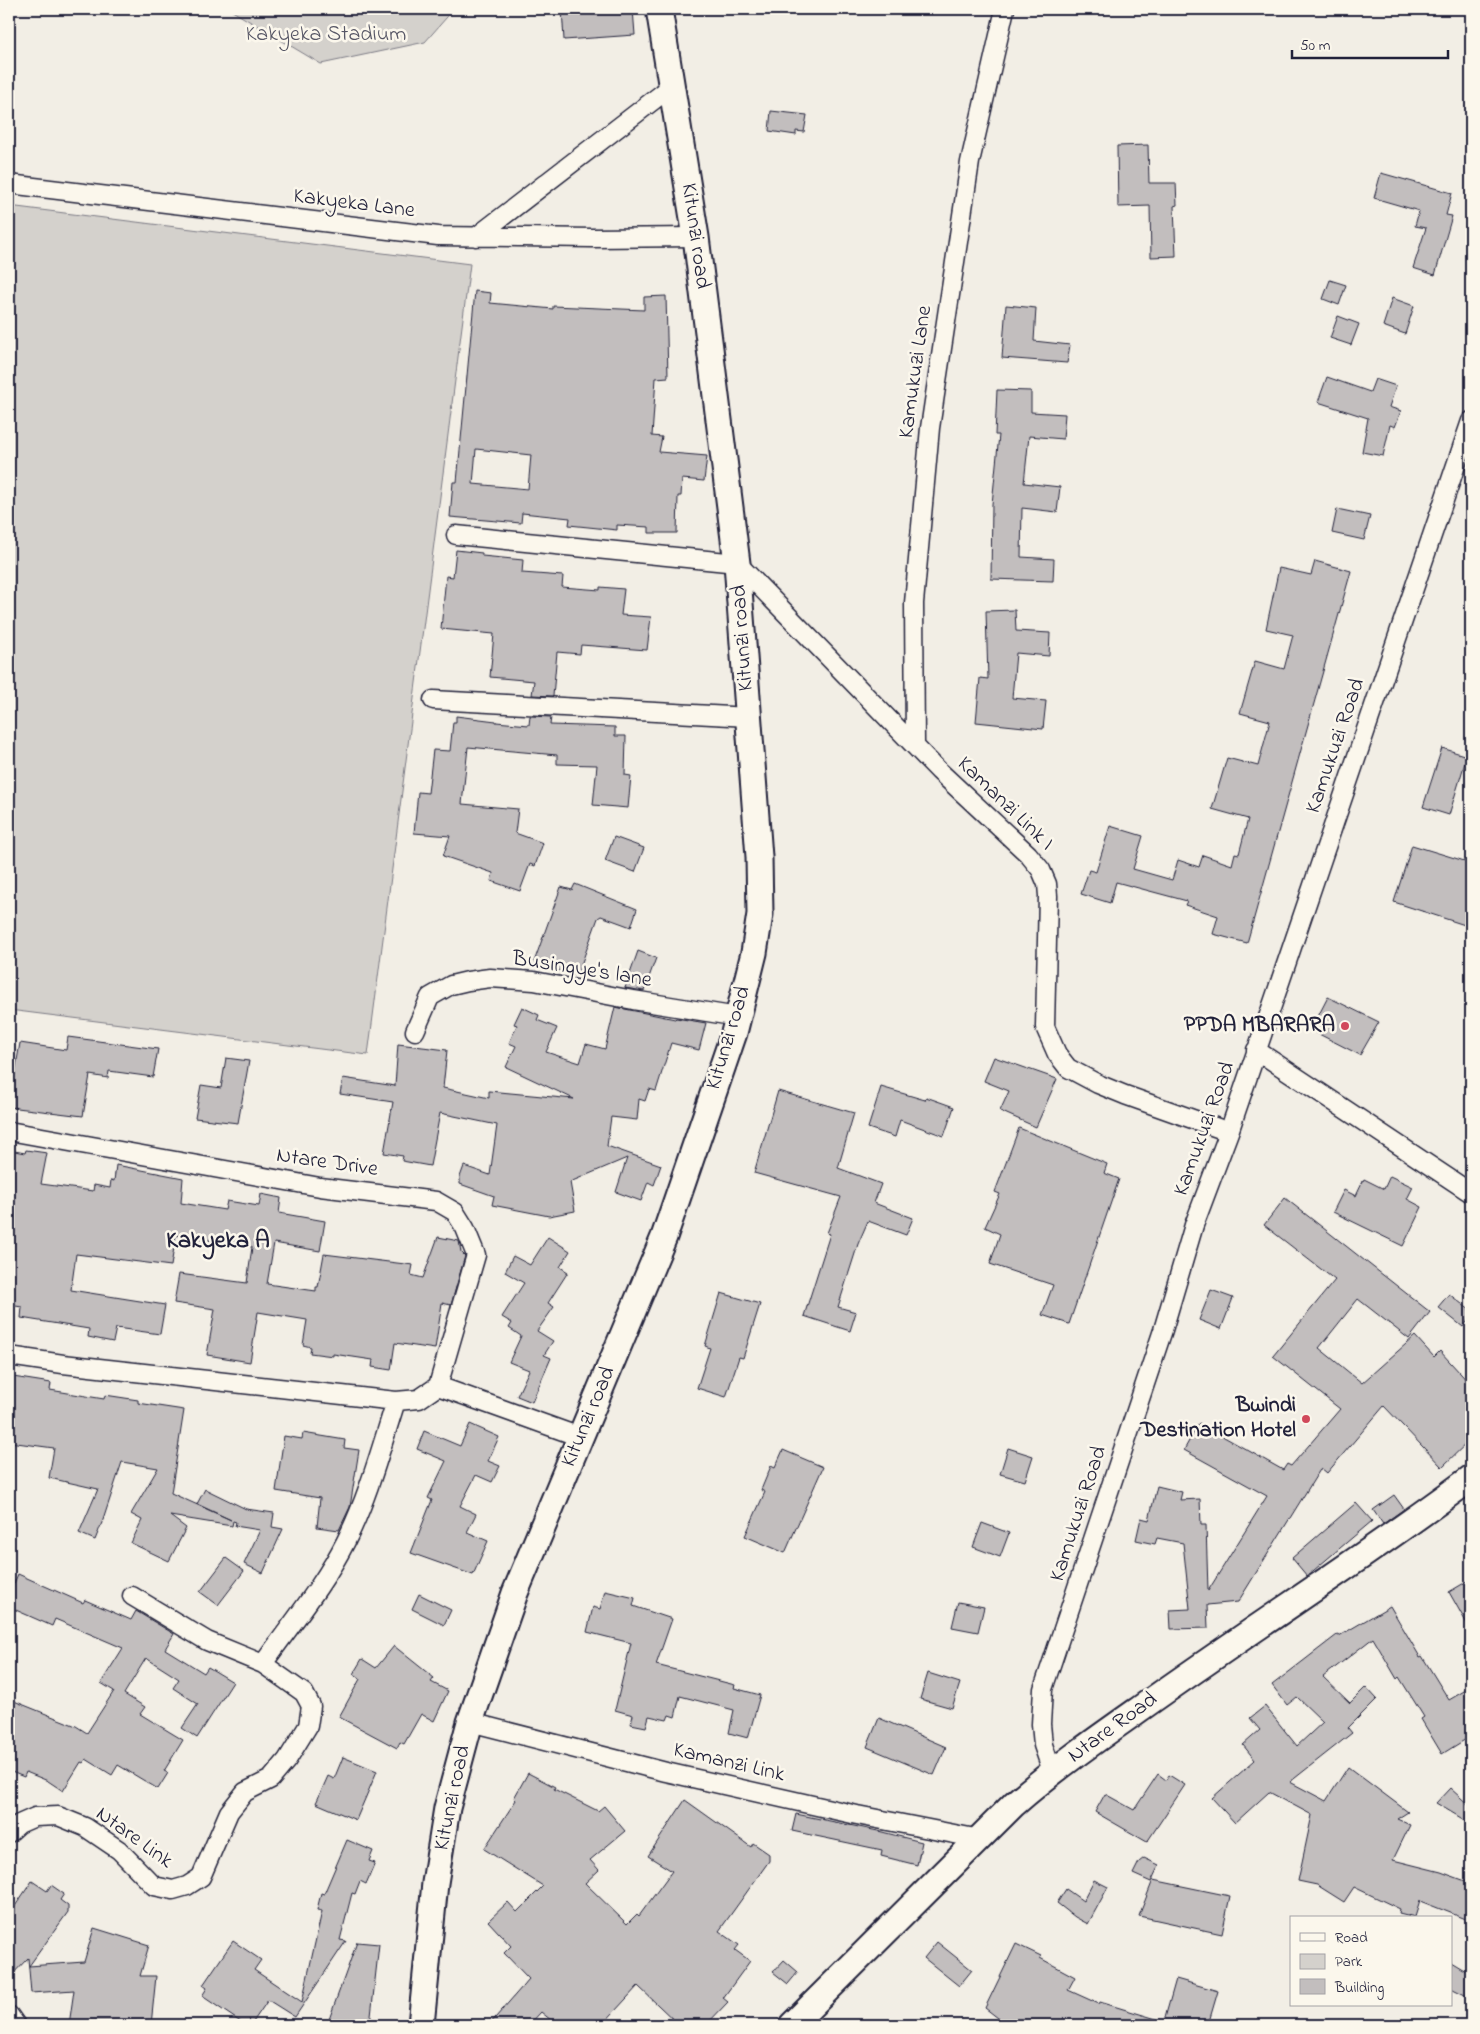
<svg xmlns="http://www.w3.org/2000/svg" width="1480" height="2034" font-family="'Indie Flower',sans-serif">
	<style>
		.green { fill: #d4d1cc; stroke: #7b7a84 }
		.building { fill: #c2bebe; stroke: #22223b; fill-rule: evenodd }
		.lines { fill: none; stroke-linecap: round; stroke-linejoin: round }
		.street-casing { stroke: #22223b; stroke-width: 21 }
		.secondary-casing { stroke: #22223b; stroke-width: 29 }
		.street { stroke: #fbf7ec; stroke-width: 18 }
		.secondary { stroke: #fbf7ec; stroke-width: 25 }
		.poi-dot { fill: #d1495b; stroke: #fbf7ec; stroke-width: 2 }
		.labels { text-anchor: middle; dominant-baseline: central; stroke-width: 5; stroke-linejoin: round; paint-order: stroke }
		.park-label { font-size: 22px; fill: #575766; stroke: #fbf7ec }
		.street-label { font-size: 22px; fill: #22223b; stroke: #fbf7ec }
		.poi-label { font-size: 22px; font-weight: bold; fill: #22223b; stroke: #fbf7ec; text-anchor: end }
		.neighbourhood-label { font-size: 24px; font-weight: bold; fill: #22223b; stroke: #fbf7ec }
	</style>
	<rect width="100%" height="100%" fill="#f2eee5"/>
	<filter id="ink" filterUnits="userSpaceOnUse"><feTurbulence type="fractalNoise" baseFrequency=".02" numOctaves="2"/><feDisplacementMap in="SourceGraphic" scale="10" xChannelSelector="R" yChannelSelector="G"/><feConvolveMatrix kernelMatrix="1 2 1 2 8 2 1 2 1" color-interpolation-filters="sRGB"/></filter>
	<g filter="url(#ink)">
		<path class="green" d="M 229,9 L 454,9 L 425,42 L 321,64 Z
			M 9,206 L 470,264 L 368,1055 L 9,1010 Z"/>
		<path class="building" d="M 562,9 L 633,9 L 635,35 L 564,40 Z
			M 771,111 L 807,115 L 804,132 L 796,131 L 796,135 L 769,131 Z
			M 1148,145 L 1149,183 L 1176,183 L 1177,205 L 1174,206 L 1176,256 L 1151,257 L 1150,206 L 1118,207 L 1117,146 Z
			M 1381,173 L 1452,193 L 1446,215 L 1452,216 L 1435,275 L 1413,268 L 1426,228 L 1415,226 L 1419,211 L 1374,198 Z
			M 1330,280 L 1346,285 L 1339,305 L 1323,299 Z
			M 475,291 L 491,293 L 490,303 L 553,309 L 553,306 L 644,310 L 644,297 L 666,296 L 668,377 L 656,378 L 652,436 L 662,437 L 659,452 L 707,456 L 704,481 L 682,479 L 681,496 L 678,496 L 677,533 L 649,533 L 649,527 L 617,525 L 617,530 L 569,525 L 570,518 L 522,513 L 521,523 L 450,517 L 453,482 L 457,482 ZM 476,449 L 531,455 L 528,489 L 473,484 Z
			M 1392,298 L 1414,306 L 1405,334 L 1383,326 Z
			M 1006,305 L 1036,308 L 1034,341 L 1070,345 L 1067,363 L 1002,358 Z
			M 1338,316 L 1359,324 L 1351,345 L 1330,338 Z
			M 1327,377 L 1370,392 L 1375,379 L 1396,386 L 1389,407 L 1401,411 L 1395,427 L 1390,425 L 1383,456 L 1362,452 L 1368,418 L 1318,402 Z
			M 997,390 L 1031,391 L 1031,412 L 1065,414 L 1063,439 L 1029,436 L 1024,483 L 1060,487 L 1057,512 L 1022,508 L 1021,557 L 1054,559 L 1053,581 L 991,579 L 992,504 L 999,435 L 995,435 Z
			M 1337,509 L 1370,516 L 1364,540 L 1332,533 Z
			M 456,550 L 482,553 L 482,556 L 523,560 L 522,573 L 563,576 L 562,587 L 600,590 L 600,587 L 624,589 L 621,615 L 651,617 L 647,650 L 581,645 L 580,654 L 557,652 L 553,696 L 532,695 L 534,681 L 490,677 L 494,634 L 441,629 L 446,576 L 453,577 Z
			M 1315,561 L 1351,571 L 1247,943 L 1213,934 L 1218,916 L 1185,905 L 1187,901 L 1116,882 L 1110,903 L 1081,894 L 1089,870 L 1096,872 L 1110,826 L 1143,836 L 1133,869 L 1172,880 L 1178,860 L 1199,867 L 1203,855 L 1232,865 L 1235,853 L 1239,854 L 1248,819 L 1212,809 L 1227,758 L 1258,766 L 1270,721 L 1240,713 L 1255,661 L 1284,669 L 1293,635 L 1266,629 L 1279,568 L 1311,575 Z
			M 1015,610 L 1016,631 L 1050,633 L 1049,656 L 1016,653 L 1012,698 L 1046,701 L 1043,729 L 976,722 L 980,678 L 988,679 L 986,611 Z
			M 456,716 L 496,721 L 496,722 L 529,725 L 530,716 L 551,717 L 550,725 L 615,727 L 615,736 L 626,736 L 625,775 L 631,776 L 628,808 L 593,805 L 597,765 L 557,764 L 557,755 L 468,747 L 462,804 L 518,809 L 515,833 L 543,843 L 535,866 L 530,864 L 520,891 L 491,881 L 493,873 L 443,856 L 450,836 L 414,833 L 418,792 L 428,793 L 433,750 L 450,751 L 453,722 L 456,722 Z
			M 1442,748 L 1467,756 L 1449,815 L 1423,807 Z
			M 614,837 L 644,848 L 635,872 L 605,861 Z
			M 1412,845 L 1471,863 L 1471,927 L 1394,902 Z
			M 575,884 L 637,909 L 631,927 L 601,916 L 598,918 L 577,976 L 534,962 L 561,887 L 572,890 Z
			M 638,951 L 656,958 L 644,991 L 625,988 Z
			M 1328,997 L 1379,1022 L 1360,1055 L 1311,1030 Z
			M 522,1007 L 539,1015 L 537,1020 L 557,1028 L 546,1052 L 580,1063 L 586,1044 L 605,1049 L 615,1007 L 675,1019 L 676,1018 L 706,1023 L 699,1050 L 671,1043 L 656,1091 L 649,1089 L 645,1101 L 639,1099 L 637,1120 L 611,1117 L 607,1146 L 661,1165 L 654,1185 L 648,1182 L 641,1201 L 616,1192 L 627,1158 L 570,1182 L 575,1211 L 549,1216 L 492,1205 L 494,1196 L 460,1184 L 460,1177 L 464,1166 L 490,1175 L 497,1125 L 440,1113 L 430,1166 L 402,1161 L 403,1156 L 384,1153 L 393,1102 L 340,1094 L 343,1078 L 395,1086 L 398,1044 L 447,1050 L 443,1088 L 489,1098 L 489,1091 L 574,1099 L 506,1067 L 516,1046 L 509,1043 L 517,1025 L 514,1024 Z
			M 68,1037 L 158,1049 L 153,1077 L 109,1071 L 108,1078 L 90,1075 L 83,1116 L 9,1107 L 20,1043 L 66,1050 Z
			M 994,1057 L 1057,1079 L 1036,1127 L 1000,1111 L 1009,1091 L 984,1081 Z
			M 226,1058 L 249,1061 L 238,1123 L 195,1118 L 201,1085 L 221,1088 Z
			M 881,1087 L 925,1100 L 926,1097 L 954,1107 L 944,1136 L 900,1120 L 895,1137 L 868,1128 Z
			M 778,1091 L 854,1113 L 838,1168 L 881,1184 L 874,1203 L 913,1218 L 906,1235 L 868,1221 L 858,1244 L 838,1307 L 856,1312 L 850,1331 L 804,1316 L 830,1234 L 827,1233 L 841,1197 L 754,1173 Z
			M 1019,1128 L 1107,1164 L 1104,1173 L 1119,1179 L 1069,1324 L 1042,1315 L 1053,1285 L 990,1264 L 1000,1234 L 985,1227 L 1000,1194 L 995,1192 Z
			M 9,1150 L 25,1153 L 26,1150 L 47,1153 L 41,1184 L 93,1191 L 94,1185 L 110,1188 L 111,1180 L 114,1181 L 116,1165 L 183,1178 L 181,1203 L 225,1210 L 227,1201 L 259,1206 L 261,1194 L 281,1198 L 279,1213 L 325,1221 L 320,1251 L 274,1243 L 267,1284 L 316,1291 L 316,1287 L 318,1287 L 324,1254 L 413,1265 L 411,1275 L 423,1278 L 438,1237 L 459,1241 L 461,1252 L 465,1256 L 451,1305 L 442,1303 L 435,1349 L 395,1343 L 391,1370 L 372,1367 L 373,1360 L 333,1354 L 333,1356 L 310,1353 L 311,1347 L 303,1345 L 307,1320 L 258,1312 L 250,1362 L 207,1355 L 215,1309 L 174,1303 L 179,1274 L 247,1283 L 252,1247 L 176,1235 L 171,1266 L 76,1254 L 71,1290 L 165,1305 L 160,1334 L 116,1328 L 113,1342 L 88,1337 L 89,1329 L 21,1318 L 22,1307 L 9,1305 Z
			M 1390,1176 L 1413,1187 L 1407,1199 L 1422,1207 L 1403,1246 L 1333,1212 L 1344,1190 L 1356,1196 L 1364,1179 L 1384,1189 Z
			M 1285,1198 L 1430,1312 L 1409,1339 L 1358,1299 L 1319,1348 L 1362,1383 L 1415,1336 L 1434,1357 L 1440,1351 L 1471,1385 L 1471,1439 L 1442,1467 L 1384,1406 L 1327,1473 L 1321,1468 L 1238,1602 L 1207,1605 L 1208,1628 L 1171,1629 L 1170,1610 L 1190,1609 L 1183,1543 L 1157,1538 L 1155,1544 L 1136,1540 L 1141,1518 L 1149,1520 L 1157,1486 L 1182,1492 L 1180,1500 L 1200,1499 L 1201,1525 L 1206,1525 L 1208,1591 L 1267,1496 L 1184,1450 L 1199,1423 L 1283,1470 L 1287,1464 L 1291,1466 L 1340,1409 L 1273,1356 L 1335,1280 L 1264,1225 Z
			M 548,1237 L 570,1251 L 560,1267 L 568,1272 L 548,1303 L 554,1307 L 537,1331 L 553,1341 L 544,1355 L 551,1358 L 532,1402 L 517,1396 L 529,1370 L 509,1362 L 521,1336 L 509,1328 L 512,1323 L 502,1317 L 524,1283 L 505,1272 L 513,1256 L 530,1265 Z
			M 1211,1290 L 1233,1298 L 1221,1329 L 1199,1320 Z
			M 721,1293 L 760,1304 L 743,1358 L 739,1357 L 726,1397 L 697,1388 L 710,1348 L 705,1346 Z
			M 1449,1294 L 1471,1311 L 1471,1317 L 1463,1327 L 1438,1307 Z
			M 13,1377 L 51,1383 L 50,1390 L 104,1399 L 105,1395 L 138,1400 L 138,1403 L 184,1410 L 171,1493 L 231,1520 L 197,1504 L 205,1489 L 246,1509 L 274,1513 L 272,1527 L 283,1529 L 263,1573 L 244,1564 L 260,1530 L 235,1526 L 236,1522 L 233,1521 L 232,1526 L 170,1516 L 186,1528 L 169,1561 L 131,1543 L 142,1520 L 131,1514 L 158,1468 L 122,1462 L 103,1520 L 95,1540 L 79,1533 L 98,1489 L 49,1478 L 54,1448 L 9,1442 L 9,1406 Z
			M 470,1424 L 499,1437 L 488,1461 L 500,1466 L 492,1482 L 476,1475 L 460,1506 L 476,1514 L 467,1532 L 488,1541 L 473,1575 L 411,1553 L 432,1500 L 428,1498 L 446,1461 L 417,1449 L 424,1431 L 460,1446 Z
			M 303,1433 L 345,1440 L 344,1448 L 359,1450 L 350,1507 L 339,1530 L 317,1527 L 320,1498 L 276,1491 L 284,1436 L 302,1439 Z
			M 1008,1448 L 1033,1456 L 1025,1481 L 1000,1474 Z
			M 783,1450 L 823,1467 L 785,1553 L 745,1536 L 765,1492 L 761,1490 L 771,1466 L 775,1468 Z
			M 1394,1495 L 1404,1509 L 1383,1524 L 1373,1510 Z
			M 1356,1503 L 1372,1521 L 1307,1576 L 1292,1558 Z
			M 982,1523 L 1009,1533 L 1000,1557 L 973,1547 Z
			M 226,1558 L 244,1571 L 218,1605 L 200,1592 Z
			M 18,1574 L 83,1603 L 85,1600 L 131,1620 L 136,1611 L 174,1634 L 165,1649 L 204,1673 L 208,1667 L 233,1682 L 197,1738 L 182,1728 L 198,1704 L 173,1688 L 179,1679 L 146,1658 L 124,1694 L 145,1707 L 140,1714 L 183,1740 L 164,1771 L 168,1773 L 158,1789 L 118,1765 L 112,1775 L 86,1759 L 83,1763 L 81,1762 L 63,1791 L 48,1781 L 26,1772 L 24,1777 L 9,1771 L 9,1713 L 14,1701 L 76,1726 L 87,1733 L 114,1691 L 101,1683 L 123,1648 L 55,1619 L 52,1626 L 9,1607 L 9,1595 Z
			M 1471,1579 L 1471,1631 L 1449,1592 Z
			M 605,1591 L 635,1598 L 633,1606 L 672,1619 L 656,1665 L 735,1685 L 734,1688 L 760,1695 L 748,1738 L 729,1733 L 734,1710 L 680,1696 L 675,1717 L 669,1715 L 667,1720 L 649,1716 L 646,1727 L 631,1724 L 633,1715 L 615,1710 L 631,1643 L 587,1632 L 593,1607 L 600,1609 Z
			M 419,1594 L 451,1610 L 444,1625 L 412,1609 Z
			M 958,1602 L 984,1607 L 978,1632 L 952,1627 Z
			M 1390,1606 L 1420,1657 L 1422,1656 L 1449,1700 L 1471,1687 L 1471,1736 L 1442,1754 L 1421,1719 L 1424,1717 L 1399,1677 L 1397,1679 L 1373,1638 L 1323,1677 L 1350,1703 L 1366,1687 L 1377,1699 L 1348,1728 L 1352,1733 L 1290,1782 L 1326,1801 L 1348,1767 L 1408,1812 L 1397,1819 L 1410,1825 L 1393,1860 L 1441,1872 L 1471,1883 L 1471,1921 L 1420,1901 L 1415,1917 L 1399,1913 L 1400,1909 L 1354,1887 L 1344,1902 L 1317,1885 L 1298,1881 L 1312,1815 L 1269,1792 L 1235,1823 L 1212,1798 L 1255,1760 L 1243,1745 L 1260,1730 L 1250,1718 L 1265,1706 L 1297,1746 L 1323,1722 L 1297,1697 L 1287,1705 L 1272,1685 L 1337,1635 L 1339,1636 Z
			M 394,1646 L 434,1678 L 431,1682 L 448,1691 L 434,1721 L 421,1714 L 404,1744 L 400,1742 L 397,1748 L 339,1717 L 360,1679 L 353,1674 L 362,1659 L 376,1668 Z
			M 928,1673 L 960,1683 L 952,1708 L 920,1699 Z
			M 879,1718 L 946,1747 L 934,1775 L 867,1747 Z
			M 343,1757 L 377,1771 L 356,1820 L 316,1803 L 328,1776 L 334,1779 Z
			M 528,1773 L 555,1787 L 554,1789 L 598,1811 L 604,1806 L 625,1831 L 590,1860 L 599,1870 L 585,1883 L 627,1924 L 637,1914 L 639,1916 L 672,1871 L 648,1856 L 685,1800 L 751,1847 L 753,1843 L 769,1854 L 769,1861 L 719,1931 L 739,1945 L 735,1950 L 750,1961 L 723,1998 L 728,2002 L 706,2025 L 679,2025 L 638,1986 L 602,2025 L 557,2025 L 541,2012 L 529,2025 L 489,2025 L 529,1979 L 504,1953 L 511,1946 L 488,1921 L 508,1902 L 517,1912 L 543,1886 L 484,1849 L 516,1800 L 514,1798 Z
			M 1158,1774 L 1166,1780 L 1169,1775 L 1185,1785 L 1147,1842 L 1095,1812 L 1105,1794 L 1134,1810 Z
			M 1450,1788 L 1471,1807 L 1471,1824 L 1436,1803 Z
			M 796,1814 L 878,1831 L 922,1842 L 917,1865 L 881,1856 L 882,1850 L 792,1831 Z
			M 347,1840 L 373,1851 L 369,1861 L 375,1863 L 366,1884 L 360,1881 L 355,1894 L 352,1893 L 340,1940 L 346,1941 L 295,2017 L 268,2000 L 251,2025 L 245,2025 L 202,1996 L 207,1988 L 203,1985 L 233,1941 L 261,1960 L 254,1970 L 302,2002 L 322,1911 L 317,1910 L 321,1893 L 324,1894 Z
			M 1144,1858 L 1159,1865 L 1151,1882 L 1133,1874 L 1139,1862 Z
			M 1094,1880 L 1108,1887 L 1088,1924 L 1075,1917 L 1057,1903 L 1066,1889 L 1083,1901 Z
			M 1153,1880 L 1230,1896 L 1222,1934 L 1139,1916 Z
			M 32,1881 L 47,1891 L 51,1885 L 64,1894 L 60,1900 L 68,1906 L 68,1912 L 29,1966 L 84,1962 L 94,1928 L 149,1945 L 140,1976 L 156,1976 L 151,2025 L 69,2025 L 74,1990 L 31,1993 L 28,1958 L 9,1978 L 9,1915 Z
			M 357,1942 L 379,1944 L 370,2025 L 327,2025 Z
			M 937,1942 L 972,1970 L 959,1986 L 924,1958 Z
			M 1016,1944 L 1041,1956 L 1040,1958 L 1075,1977 L 1068,1990 L 1099,2004 L 1100,2002 L 1163,2021 L 1163,2025 L 1007,2025 L 985,2008 Z
			M 784,1960 L 798,1972 L 788,1984 L 773,1972 Z
			M 1451,1962 L 1471,1974 L 1471,1998 L 1451,1988 Z
			M 1176,1979 L 1218,1991 L 1208,2025 L 1163,2025 Z"/>
		<g class="lines">
			<defs>
				<path id="street" d="M 9,184 L 438,236 L 592,238 L 696,237
					M 476,237 L 672,86
					M 456,535 L 737,563 L 939,771 L 1028,854 L 1041,870 L 1047,884 L 1048,896 L 1045,1027 L 1057,1054 L 1068,1068 L 1098,1084 L 1125,1095 L 1229,1132
					M 433,700 L 749,717
					M 915,745 L 914,603 L 930,428 L 970,162 L 1005,9
					M 415,1031 L 430,997 L 451,985 L 468,981 L 490,978 L 534,981 L 633,1000 L 738,1017
					M 1256,1050 L 1471,1193
					M 9,1131 L 320,1187 L 436,1201 L 455,1212 L 465,1228 L 476,1255 L 438,1386
					M 9,1356 L 63,1364 L 396,1401 L 419,1399 L 438,1386
					M 438,1386 L 580,1437
					M 263,1664 C 291,1624 324,1585 346,1541 C 368,1497 381,1448 396,1401
					M 470,1722 L 666,1772 L 857,1815 L 980,1839
					M 1052,1771 L 1043,1745 L 1041,1724 L 1043,1689 L 1163,1330 L 1194,1225 L 1229,1132 L 1471,421
					M 9,1833 L 19,1824 L 35,1817 L 58,1816 L 85,1827 L 119,1850 L 154,1886 L 173,1890 L 187,1886 L 201,1877 L 229,1812 L 245,1792 L 271,1779 L 287,1760 L 308,1726 L 311,1706 L 304,1693 L 263,1664 L 207,1641 L 132,1596
					M 9,2015 L 16,2025"/>
				<path id="secondary" d="M 421,2025 L 435,1883 L 447,1808 L 470,1722 L 515,1593 L 664,1237 L 734,1033 L 754,953 L 760,914 L 759,857 L 737,563 L 696,237 L 659,9
					M 792,2025 L 1014,1804 C 1054,1769 1097,1739 1141,1708 C 1250,1630 1364,1558 1471,1478"/>
			</defs>
			<use href="#street" class="street-casing"/>
			<use href="#secondary" class="secondary-casing"/>
			<use href="#street" class="street"/>
			<use href="#secondary" class="secondary"/>
		</g>
	</g>
	<g class="poi-dot">
		<circle cx="1345" cy="1026" r="5"/>
		<circle cx="1306" cy="1419" r="5"/>
	</g>
	<g class="labels">
		<g class="park-label">
			<text x="326" y="35">Kakyeka Stadium</text>
		</g>
		<g class="street-label">
			<text transform="translate(354 204) rotate(7)">Kakyeka Lane</text>
			<text transform="translate(695 236) rotate(82)">Kitunzi road</text>
			<text transform="translate(916 372) rotate(-82)">Kamukuzi Lane</text>
			<text transform="translate(743 638) rotate(-94)">Kitunzi road</text>
			<text transform="translate(1336 746) rotate(-71)">Kamukuzi Road</text>
			<text transform="translate(1005 804) rotate(44)">Kamanzi Link I</text>
			<text transform="translate(582 970) rotate(9)">Busingye's lane</text>
			<text transform="translate(729 1038) rotate(-73)">Kitunzi road</text>
			<text transform="translate(1205 1129) rotate(-70)">Kamukuzi Road</text>
			<text transform="translate(327 1163) rotate(8)">Ntare Drive</text>
			<text transform="translate(589 1417) rotate(-67)">Kitunzi road</text>
			<text transform="translate(1079 1514) rotate(-72)">Kamukuzi Road</text>
			<text transform="translate(1113 1728) rotate(-36)">Ntare Road</text>
			<text transform="translate(729 1763) rotate(13)">Kamanzi Link</text>
			<text transform="translate(453 1798) rotate(-78)">Kitunzi road</text>
			<text transform="translate(134 1838) rotate(36)">Ntare Link</text>
		</g>
		<g class="poi-label">
			<text x="1335" y="1026">PPDA MBARARA</text>
			<text x="1296" y="1406">Bwindi<tspan x="1296" dy="25">Destination Hotel</tspan></text>
		</g>
		<g class="neighbourhood-label">
			<text x="218" y="1241">Kakyeka A</text>
		</g>
	</g>
	<rect width="1480" height="2034" fill="none" stroke="#fbf7ec" stroke-width="30"/>
	<rect x="15" y="15" width="1450" height="2004" fill="none" stroke="#22223b" stroke-width="2" filter="url(#ink)"/>
	<rect x="1290" y="1916" width="162" height="90" fill="#fbf7ec" stroke="#a4a2a5"/>
	<rect x="1300" y="1933" width="25" height="8" fill="#fbf7ec" stroke="#a4a2a5"/>
	<text x="1335" y="1942" font-size="15" fill="#22223b">Road</text>
	<rect x="1300" y="1954" width="25" height="15" fill="#d4d1cc" stroke="#a4a2a5"/>
	<text x="1335" y="1966" font-size="15" fill="#22223b">Park</text>
	<rect x="1300" y="1979" width="25" height="15" fill="#c2bebe" stroke="#a4a2a5"/>
	<text x="1335" y="1992" font-size="15" fill="#22223b">Building</text>
	<path d="M1292 50v8h156v-8" fill="none" stroke="#22223b" stroke-width="2.5"/>
	<text x="1300" y="50" font-size="15" fill="#22223b" stroke="#fbf7ec" stroke-width="4" paint-order="stroke">50 m</text>
</svg>
